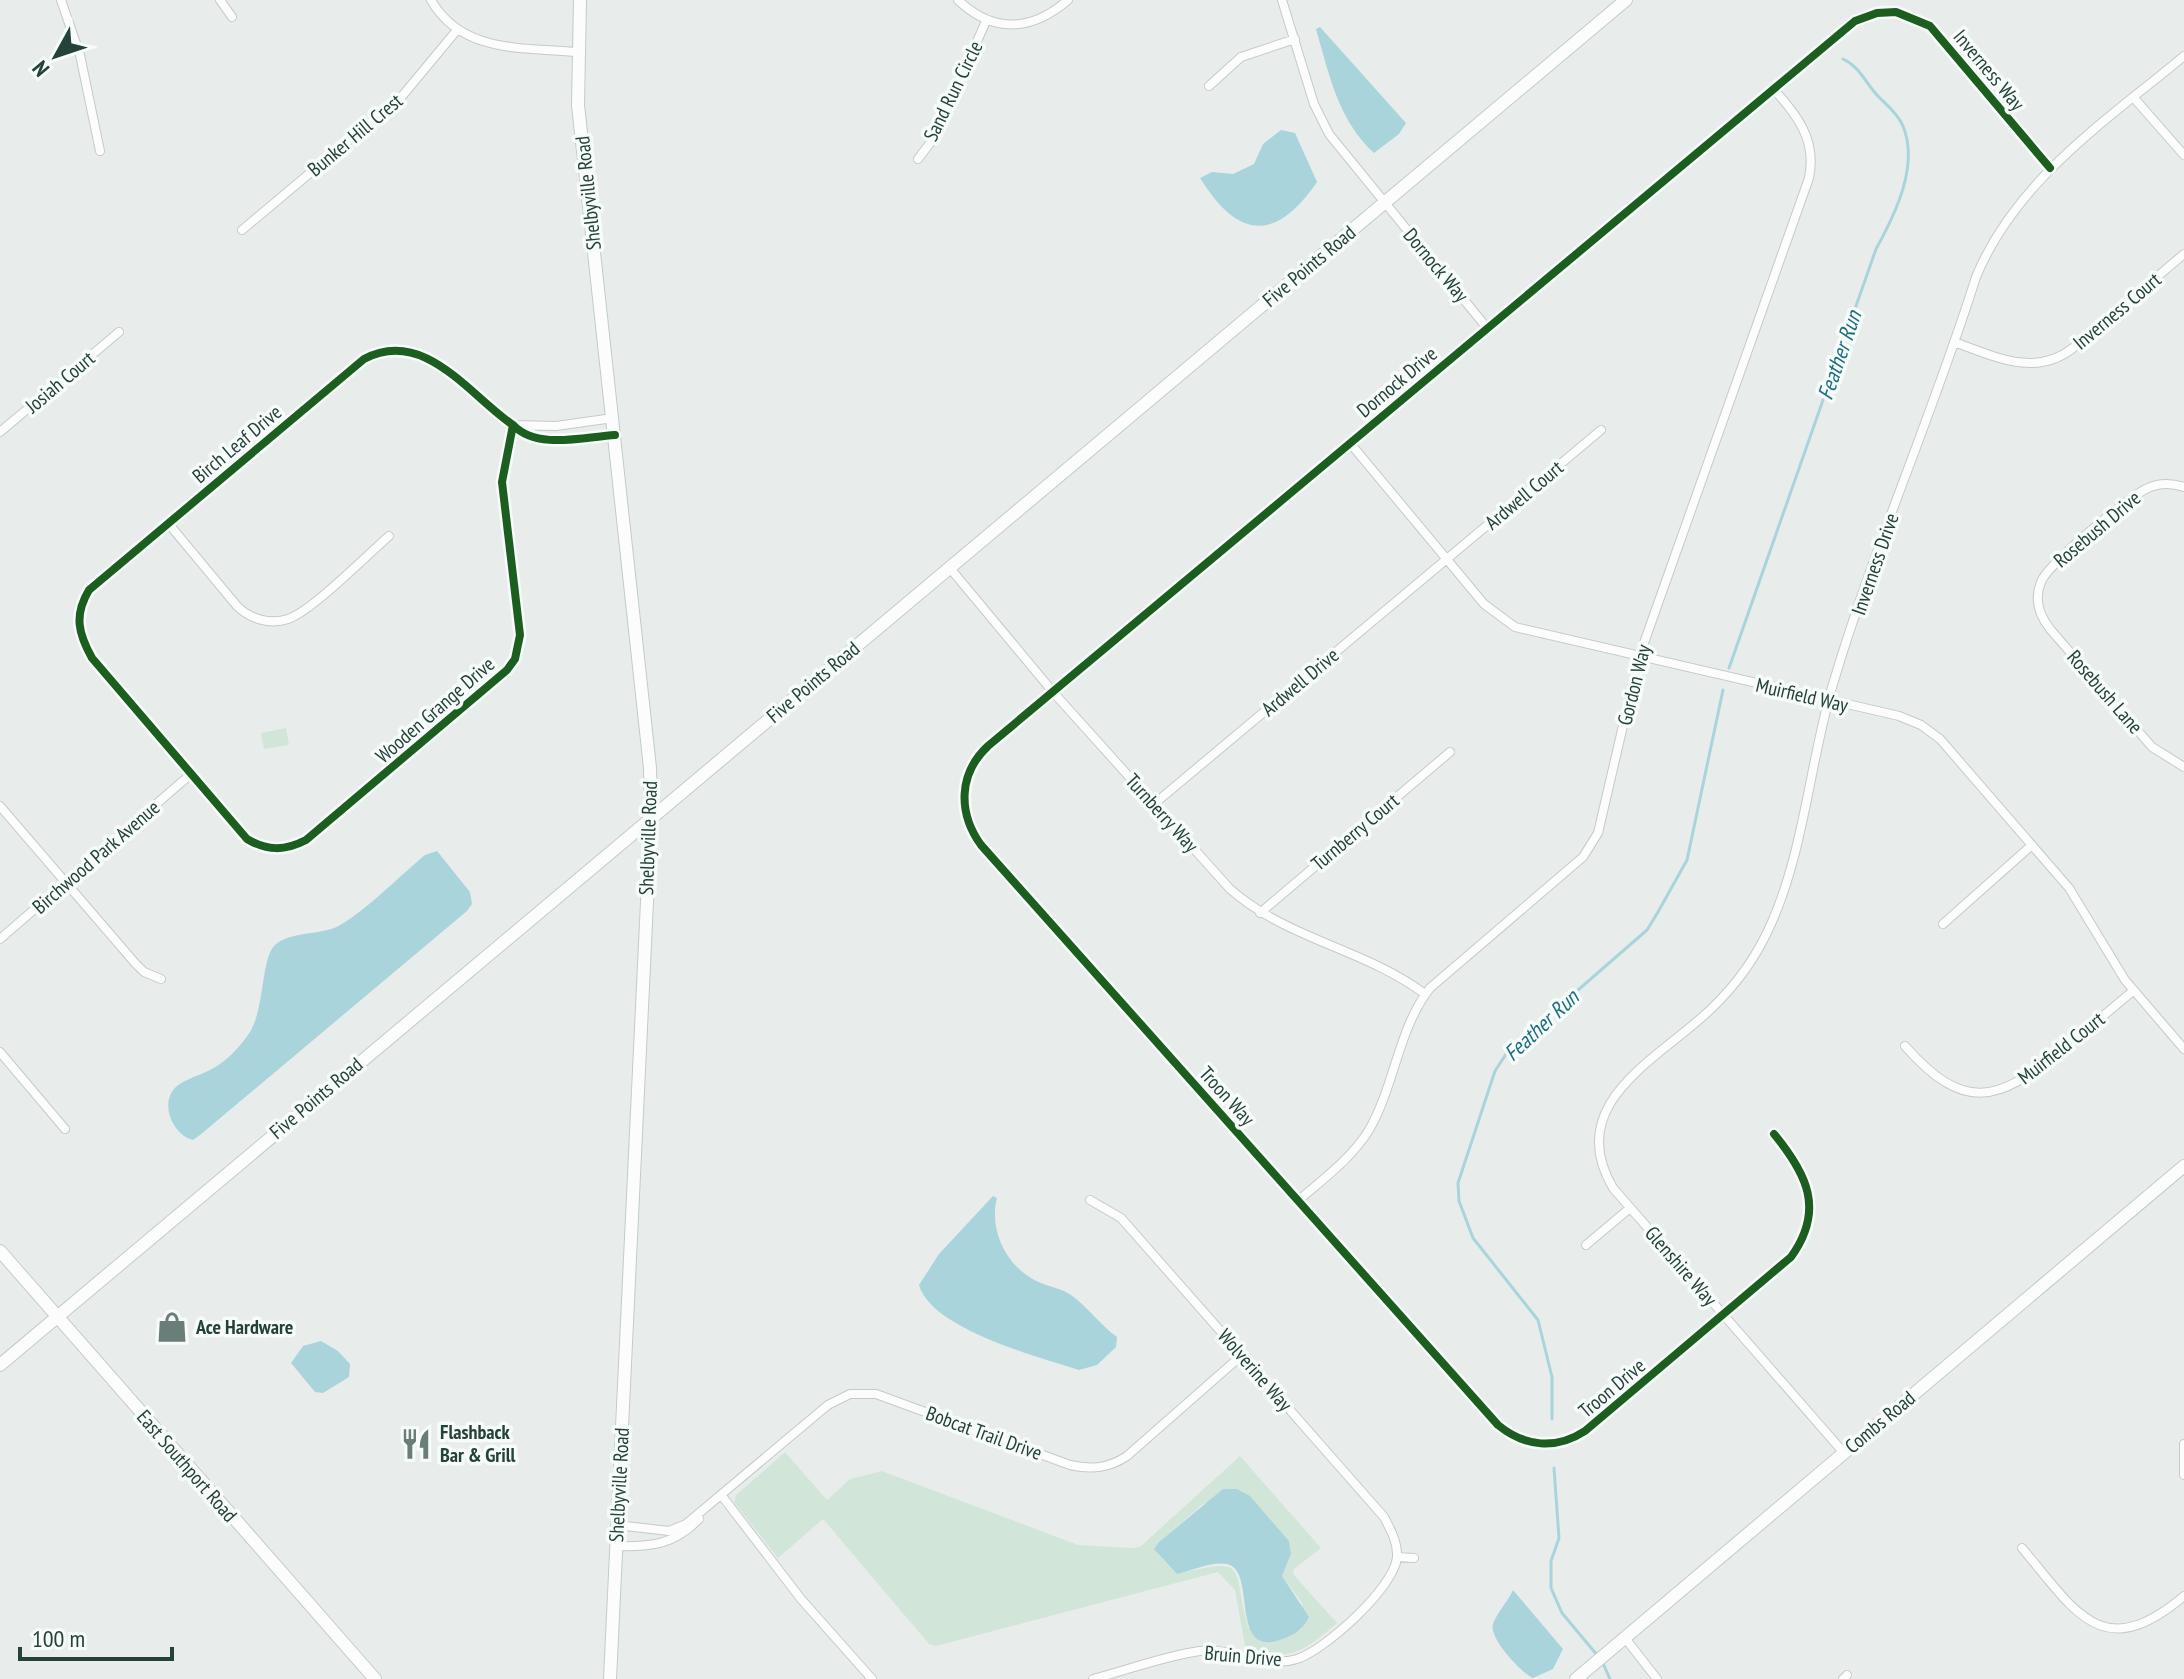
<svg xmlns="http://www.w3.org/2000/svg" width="2184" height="1679" font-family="'PT Sans Narrow',sans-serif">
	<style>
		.green { fill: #d1e6d8; fill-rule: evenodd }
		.water { fill: #a9d4db }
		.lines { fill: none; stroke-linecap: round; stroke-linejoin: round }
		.stream { stroke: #a9d4db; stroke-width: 3 }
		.street-casing { stroke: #c5cac8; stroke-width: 10 }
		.secondary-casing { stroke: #c3cbc8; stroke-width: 14 }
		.street { stroke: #fcfcfc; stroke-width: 8 }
		.secondary { stroke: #fcfcfc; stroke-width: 12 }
		.cycleway-casing { stroke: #f7fbf9; stroke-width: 13 }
		.cycleway { stroke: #1b5e20; stroke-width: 8 }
		.labels { text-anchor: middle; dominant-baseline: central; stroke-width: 7; stroke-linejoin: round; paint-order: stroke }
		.street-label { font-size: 20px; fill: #24423a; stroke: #f7fbf9 }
		.poi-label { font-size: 20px; font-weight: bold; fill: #24423a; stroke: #f7fbf9; text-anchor: start }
		.water-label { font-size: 22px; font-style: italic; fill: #1c6f80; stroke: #f7fbf9 }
	</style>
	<rect width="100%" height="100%" fill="#e8edeb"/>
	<path class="green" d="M 286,728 L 289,745 L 264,749 L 261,733 Z
		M 785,1452 L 827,1500 L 850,1479 L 882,1471 L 1078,1545 L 1134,1548 L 1141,1546 L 1240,1456 L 1321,1548 L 1294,1569 L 1293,1574 L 1337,1623 C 1302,1653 1292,1660 1246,1651 L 1235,1590 L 1218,1572 L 936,1646 L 929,1644 L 823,1519 L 778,1558 L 734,1502 L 736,1495 ZM 1250,1496 L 1289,1541 L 1291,1554 L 1282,1576 L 1302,1603 L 1302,1629 C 1280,1641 1270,1638 1248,1627 C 1231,1564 1250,1557 1177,1574 L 1162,1558 L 1159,1542 L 1203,1504 Z"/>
	<path class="water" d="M 1320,27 L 1406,123 L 1399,134 L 1374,153 C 1338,120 1329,74 1316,29 Z
		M 1281,130 L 1295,133 L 1317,182 C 1275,243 1238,239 1200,178 L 1212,172 L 1233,174 L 1254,164 L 1263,144 Z
		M 437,851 L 470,892 L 472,904 L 467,911 L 200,1135 L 193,1140 C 173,1135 158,1102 177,1086 C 186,1079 200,1075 210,1070 C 226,1062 240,1047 250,1032 C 265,1007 261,958 275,945 C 290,932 315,935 334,928 C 357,919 403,873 425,855 Z
		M 993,1196 L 997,1198 C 989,1227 1004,1262 1031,1278 C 1043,1286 1059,1287 1071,1295 C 1088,1307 1100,1325 1117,1337 L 1116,1347 L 1097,1365 L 1079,1370 C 1039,1357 931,1329 919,1285 L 939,1254 Z
		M 321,1341 L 338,1351 L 350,1364 L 349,1377 L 323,1393 L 315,1392 L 291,1363 L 303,1346 Z
		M 1223,1489 L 1237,1489 L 1250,1496 L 1289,1541 L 1291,1554 L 1282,1576 L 1309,1617 C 1304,1626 1301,1630 1292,1635 C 1228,1667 1256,1582 1232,1566 C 1220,1558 1190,1571 1177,1574 L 1154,1549 L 1159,1542 Z
		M 1513,1590 L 1563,1649 L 1553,1669 L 1533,1678 C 1521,1673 1488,1637 1493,1624 C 1497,1613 1508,1601 1513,1590 Z"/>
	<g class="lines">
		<path class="stream" d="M 1729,668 L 1876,249 C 1896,213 1919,165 1903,126 C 1897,112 1884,103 1876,94 C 1865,82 1860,67 1843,59
			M 1552,1419 L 1552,1377 L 1538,1320 L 1473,1238 L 1459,1201 L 1458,1183 L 1495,1071 L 1508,1051 L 1647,930 L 1658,912 L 1687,860 L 1723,690
			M 1554,1468 L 1559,1538 L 1551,1561 L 1551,1588 L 1562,1613 L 1597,1655
			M 1602,1661 L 1610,1679"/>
		<defs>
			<path id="street" d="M 61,0 L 80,55 L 100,151
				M 220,0 L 232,17
				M 431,0 C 462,54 523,47 577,52
				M 958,0 C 994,34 1032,31 1068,0
				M 1282,0 L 1314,104 L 1329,134 L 1487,328
				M 1209,86 L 1241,57 L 1295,39
				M 2134,98 L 2184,155
				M 918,159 L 936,135 L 986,21
				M 242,230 L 403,95 L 457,30
				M 1954,342 C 1994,356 2035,378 2073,348 L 2184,254
				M 513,425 L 502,482 L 520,635 L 515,659 L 507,670 L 306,840 C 285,851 267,851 247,839 L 92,658 C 78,633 74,615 89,590 L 364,359 C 424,327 469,395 513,425 C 537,450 583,437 615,435
				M 513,425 L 556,426 L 613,418
				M 0,432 L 119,332
				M 1350,443 L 1484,604 L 1515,627 L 1899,716 L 1921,725 L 1940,739 L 2069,888 L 2125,980 L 2184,1049
				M 2184,487 C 2172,483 2159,483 2148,488 C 2129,496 2047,565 2041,582 C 2034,599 2039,615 2050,629 L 2152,747 L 2184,767
				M 168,523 L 237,606 C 250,619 270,625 288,619 C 312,611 367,555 389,536
				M 949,567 L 1053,692 L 1230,889 C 1288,940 1363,948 1425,994
				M 1154,804 L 1601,430
				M 0,806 L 135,963 L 144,972 L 161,979
				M 1260,913 L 1450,752
				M 1943,924 L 2032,845
				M 0,939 L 191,774
				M 1905,1046 C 1963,1112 1998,1103 2061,1050 C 2085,1031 2109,1011 2133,991
				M 0,1052 L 65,1129
				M 1774,1134 C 1807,1174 1825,1210 1791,1257 L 1585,1431 C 1556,1450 1525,1447 1498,1425 L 981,845 C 958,813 958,774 988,746 L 1855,21 L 1877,13 L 1896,12 L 1930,26 L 2050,168
				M 1090,1200 L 1121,1218 L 1384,1517 C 1390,1529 1398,1542 1397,1557 C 1395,1587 1325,1650 1297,1659 C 1266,1669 1232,1647 1200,1651 C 1164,1656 1128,1670 1093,1679
				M 1299,1200 C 1323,1179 1352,1158 1369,1130 C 1395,1085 1398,1029 1430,988 L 1583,857 L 1598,833 L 1639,657 L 1809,178 C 1817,139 1797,116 1773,88
				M 1586,1245 L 1630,1208
				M 2184,1444 L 2184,1475
				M 1844,1453 L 1613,1188 C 1562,1102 1661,1058 1712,1008 C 1737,984 1757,956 1771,924 C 1804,851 1810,761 1833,684 C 1874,546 1933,414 1976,277 C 2016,180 2106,121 2184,56
				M 722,1496 L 801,1599 L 872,1679
				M 617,1525 L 669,1531 L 686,1524 L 828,1405 L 850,1394 L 876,1394 L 1070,1465 C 1092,1470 1109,1468 1127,1456 L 1242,1355
				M 616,1546 C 651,1547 674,1545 699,1519
				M 2022,1548 C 2076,1612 2102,1665 2184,1596
				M 1397,1557 L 1414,1558
				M 1625,1638 L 1657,1679
				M 1843,1679 L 1847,1675"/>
			<path id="secondary" d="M 580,0 L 578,105 L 650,768 L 651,818 L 610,1679
				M 0,1251 L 375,1679
				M 0,1365 L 1626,0
				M 1576,1679 L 2184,1166"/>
		</defs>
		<use href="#street" class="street-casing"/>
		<use href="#secondary" class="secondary-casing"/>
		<use href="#street" class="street"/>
		<use href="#secondary" class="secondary"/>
		<defs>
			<path id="cycleway" d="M 513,425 L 502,482 L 520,635 L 515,659 L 507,670 L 306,840 C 285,851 267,851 247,839 L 92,658 C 78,633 74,615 89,590 L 364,359 C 424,327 469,395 513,425 C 537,450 583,437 615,435
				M 1774,1134 C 1807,1174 1825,1210 1791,1257 L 1585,1431 C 1556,1450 1525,1447 1498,1425 L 981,845 C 958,813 958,774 988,746 L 1855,21 L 1877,13 L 1896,12 L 1930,26 L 2050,168"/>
		</defs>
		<use href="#cycleway" class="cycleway-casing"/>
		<use href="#cycleway" class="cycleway"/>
	</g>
	<defs>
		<symbol id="shop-bare" viewBox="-9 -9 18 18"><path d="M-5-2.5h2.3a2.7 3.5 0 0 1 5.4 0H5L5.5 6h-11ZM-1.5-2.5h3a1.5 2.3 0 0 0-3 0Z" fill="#697e78" stroke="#f7fbf9" stroke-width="2.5" paint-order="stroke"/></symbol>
		<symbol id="restaurant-bare" viewBox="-9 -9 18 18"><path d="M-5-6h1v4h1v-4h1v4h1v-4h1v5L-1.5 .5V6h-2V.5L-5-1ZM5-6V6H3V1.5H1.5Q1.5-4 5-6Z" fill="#697e78" stroke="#f7fbf9" stroke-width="2.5" paint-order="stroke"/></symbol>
	</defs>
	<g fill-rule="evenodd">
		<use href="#shop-bare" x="150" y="1305" width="44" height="44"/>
		<use href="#restaurant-bare" x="394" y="1422" width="44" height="44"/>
	</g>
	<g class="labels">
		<g class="street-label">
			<text transform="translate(1989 70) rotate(50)">Inverness Way</text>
			<text transform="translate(953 91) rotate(-64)">Sand Run Circle</text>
			<text transform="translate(355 135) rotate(-40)">Bunker Hill Crest</text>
			<text transform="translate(588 193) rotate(-96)">Shelbyville Road</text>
			<text transform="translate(1436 265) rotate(50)">Dornock Way</text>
			<text transform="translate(1309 266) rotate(-40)">Five Points Road</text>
			<text transform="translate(2117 311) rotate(-40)">Inverness Court</text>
			<text transform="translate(60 382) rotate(-40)">Josiah Court</text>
			<text transform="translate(1397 382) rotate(-40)">Dornock Drive</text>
			<text transform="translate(237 444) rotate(-40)">Birch Leaf Drive</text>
			<text transform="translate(1524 495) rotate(-40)">Ardwell Court</text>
			<text transform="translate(2097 529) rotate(-40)">Rosebush Drive</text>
			<text transform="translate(1875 564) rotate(-71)">Inverness Drive</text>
			<text transform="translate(813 682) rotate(-40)">Five Points Road</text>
			<text transform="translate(1300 682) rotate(-40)">Ardwell Drive</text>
			<text transform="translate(1634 685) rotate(-76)">Gordon Way</text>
			<text transform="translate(2105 692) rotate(49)">Rosebush Lane</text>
			<text transform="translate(1802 695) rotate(13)">Muirfield Way</text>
			<text transform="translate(435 710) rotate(-41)">Wooden Grange Drive</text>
			<text transform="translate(1162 813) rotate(48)">Turnberry Way</text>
			<text transform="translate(1355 832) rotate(-40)">Turnberry Court</text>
			<text transform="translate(648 838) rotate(-88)">Shelbyville Road</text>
			<text transform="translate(96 857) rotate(-41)">Birchwood Park Avenue</text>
			<text transform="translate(2061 1048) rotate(-38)">Muirfield Court</text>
			<text transform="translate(1227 1096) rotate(48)">Troon Way</text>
			<text transform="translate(316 1098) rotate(-40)">Five Points Road</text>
			<text transform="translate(1681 1266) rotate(49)">Glenshire Way</text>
			<text transform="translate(1255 1370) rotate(49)">Wolverine Way</text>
			<text transform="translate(1612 1388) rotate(-40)">Troon Drive</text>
			<text transform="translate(1880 1422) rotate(-40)">Combs Road</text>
			<text transform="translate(984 1433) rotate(20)">Bobcat Trail Drive</text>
			<text transform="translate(187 1466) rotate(49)">East Southport Road</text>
			<text transform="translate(619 1485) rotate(-87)">Shelbyville Road</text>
			<text transform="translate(1243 1656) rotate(5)">Bruin Drive</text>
		</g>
		<g class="poi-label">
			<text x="196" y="1327">Ace Hardware</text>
			<text x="440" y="1432">Flashback<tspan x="440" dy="23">Bar &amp; Grill</tspan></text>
		</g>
		<g class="water-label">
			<text transform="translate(1839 355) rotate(-71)">Feather Run</text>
			<text transform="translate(1541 1025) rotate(-43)">Feather Run</text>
		</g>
	</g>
	<g transform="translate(56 56) rotate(230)" stroke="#f7fbf9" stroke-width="6" paint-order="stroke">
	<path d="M0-6L14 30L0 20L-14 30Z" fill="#24423a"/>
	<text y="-12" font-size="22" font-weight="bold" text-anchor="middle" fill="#24423a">N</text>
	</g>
	<path d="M20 1647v12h152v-12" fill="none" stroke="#24423a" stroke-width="4"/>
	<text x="32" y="1647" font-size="24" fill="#24423a" stroke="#f7fbf9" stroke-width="6" paint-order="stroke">100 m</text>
</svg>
